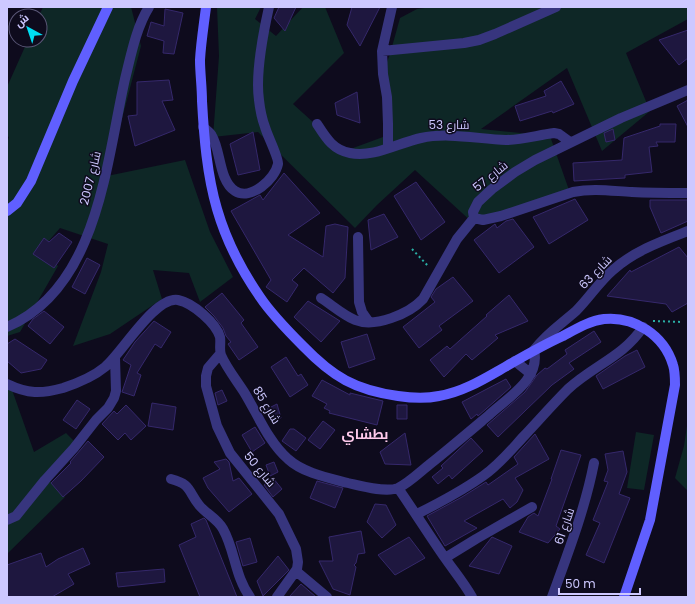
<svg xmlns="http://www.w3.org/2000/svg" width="695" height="604" font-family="Poppins,Cairo,sans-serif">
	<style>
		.green { fill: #0e2726 }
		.building { fill: #1e173f; stroke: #35286b }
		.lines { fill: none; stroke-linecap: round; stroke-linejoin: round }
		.path { stroke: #2ab0a6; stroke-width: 2; stroke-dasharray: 2 3; stroke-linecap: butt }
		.minor { stroke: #37357e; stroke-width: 10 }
		.secondary { stroke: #605fff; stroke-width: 10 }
		.labels { text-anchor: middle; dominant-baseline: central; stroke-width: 3; stroke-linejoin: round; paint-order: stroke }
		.street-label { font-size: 12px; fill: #cdc8ff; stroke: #0e0b1d }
		.quarter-label { font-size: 14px; font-weight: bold; fill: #ffcaec; stroke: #0e0b1d }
	</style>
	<rect width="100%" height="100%" fill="#0e0b1d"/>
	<path class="green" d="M 43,7 L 131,7 L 141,46 L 107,176 L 185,160 L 210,232 L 233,277 L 200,302 L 189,273 L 153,270 L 162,299 L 110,334 L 73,346 L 101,272 L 108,244 L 60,228 L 40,251 L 58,266 L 20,332 L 7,336 L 7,143 L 9,137 L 7,136 L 7,87 L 28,40 L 40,40 L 40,16 L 39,16 Z
		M 217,7 L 261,7 L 255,19 L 276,36 L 303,7 L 325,7 L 344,53 L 293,104 L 345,151 L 383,137 L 384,70 L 390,54 L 400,18 L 417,9 L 432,7 L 688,7 L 688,19 L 626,53 L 650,111 L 602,151 L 567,68 L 481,129 L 550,136 L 569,190 L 473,223 L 415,170 L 377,205 L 355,228 L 258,132 L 213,137 L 219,56 Z
		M 7,386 L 11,387 L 34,452 L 66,433 L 76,443 L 45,476 L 65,497 L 7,554 Z
		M 688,419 L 688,491 L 675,478 L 684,446 Z
		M 636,432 L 654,435 L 644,490 L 627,488 Z"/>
	<path class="building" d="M 279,7 L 296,7 L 285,31 L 274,18 Z
		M 352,7 L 380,7 L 360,46 L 347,25 Z
		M 165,9 L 183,13 L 174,54 L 163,53 L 164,41 L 147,36 L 151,22 L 164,26 Z
		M 688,30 L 688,58 L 679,65 L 659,40 Z
		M 169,80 L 173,100 L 162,101 L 175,130 L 135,146 L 128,116 L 137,115 L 137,82 Z
		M 561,81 L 574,104 L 553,113 L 552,111 L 520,121 L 515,106 L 546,96 L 544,91 Z
		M 357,92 L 360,123 L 337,115 L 335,103 Z
		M 688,100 L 688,127 L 677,106 Z
		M 660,124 L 676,124 L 675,142 L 656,142 L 658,146 L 649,147 L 652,172 L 625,175 L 625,178 L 574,181 L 573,163 L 622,160 L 624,138 L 660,126 Z
		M 613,129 L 615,140 L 606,142 L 604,133 Z
		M 253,132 L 260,170 L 238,175 L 230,144 Z
		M 284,173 L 320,213 L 288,235 L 323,257 L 326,226 L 335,224 L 348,227 L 345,278 L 333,293 L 304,268 L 292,280 L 298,285 L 287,302 L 266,287 L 271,280 L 231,211 L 260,195 L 263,200 Z
		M 416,182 L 445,222 L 421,240 L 394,196 Z
		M 575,199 L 588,220 L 549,244 L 533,217 Z
		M 650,200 L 688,200 L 688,221 L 661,233 L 650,207 Z
		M 384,214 L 398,237 L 371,250 L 368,220 Z
		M 513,219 L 534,247 L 499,273 L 474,240 L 495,224 L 497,228 L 506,221 Z
		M 59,233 L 72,242 L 54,268 L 33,254 L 44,238 L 49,242 Z
		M 679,247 L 688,258 L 688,303 L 672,312 L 666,304 L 607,296 L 630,270 L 631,272 Z
		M 87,258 L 100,265 L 85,294 L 72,287 Z
		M 453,277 L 473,301 L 439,326 L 442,330 L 419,348 L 403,327 L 435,302 L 431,297 L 436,289 Z
		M 222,293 L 244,320 L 241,323 L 258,347 L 239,360 L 228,344 L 231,342 L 226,336 L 223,328 L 214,316 L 205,307 Z
		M 509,295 L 528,321 L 495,335 L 498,338 L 472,360 L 466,354 L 444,377 L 430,360 L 447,346 L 450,349 L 487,316 L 486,315 Z
		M 308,301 L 340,321 L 321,342 L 294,317 Z
		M 44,311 L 64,327 L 50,344 L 28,326 L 33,319 Z
		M 154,321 L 171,332 L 161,348 L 155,344 L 137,373 L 141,375 L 134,396 L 122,392 L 131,365 L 123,360 L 135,342 Z
		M 594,331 L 601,342 L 569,363 L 574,369 L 552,385 L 498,437 L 487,425 L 525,392 L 537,375 L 545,368 L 547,369 L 567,354 L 565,350 Z
		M 367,334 L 375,359 L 349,368 L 341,342 Z
		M 15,339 L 47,360 L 41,369 L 21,373 L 7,361 L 7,344 Z
		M 637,350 L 645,367 L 603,389 L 596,376 L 625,356 Z
		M 286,357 L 298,376 L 301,374 L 308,385 L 290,397 L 271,367 Z
		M 506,379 L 511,387 L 478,416 L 477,414 L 471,419 L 462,402 Z
		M 322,380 L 350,395 L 350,393 L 383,401 L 377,425 L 329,413 L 330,411 L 324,408 L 327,404 L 312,396 Z
		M 222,390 L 227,401 L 218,405 L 215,393 Z
		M 77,400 L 90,409 L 76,429 L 63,420 Z
		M 152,403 L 176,407 L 173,430 L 148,426 Z
		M 277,404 L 281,418 L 271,421 L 267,409 Z
		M 126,405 L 146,426 L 131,440 L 125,433 L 118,440 L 102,424 L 114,411 L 117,414 Z
		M 397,405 L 407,405 L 407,419 L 397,419 Z
		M 323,421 L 335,430 L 320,449 L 308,440 Z
		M 255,427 L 265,443 L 252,452 L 242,435 Z
		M 290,429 L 294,429 L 306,438 L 296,451 L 282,441 Z
		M 405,433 L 411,465 L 385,464 L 380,452 Z
		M 535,434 L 549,459 L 515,478 L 523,490 L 517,502 L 510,508 L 503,499 L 464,521 L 477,528 L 445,546 L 427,516 L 462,497 L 486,482 L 488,485 L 518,464 L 514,457 Z
		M 471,438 L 483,451 L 452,479 L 449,475 L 438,484 L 432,477 L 443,468 L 441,466 Z
		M 88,441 L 104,457 L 81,481 L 63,497 L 51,483 L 71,463 L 70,462 Z
		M 561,450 L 581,455 L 556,526 L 560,529 L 548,543 L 519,532 L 528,517 L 534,513 L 538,516 L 552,479 L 551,479 Z
		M 623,451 L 627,472 L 619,494 L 630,498 L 604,563 L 586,555 L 600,523 L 593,520 L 608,482 L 604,481 L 608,470 L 605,454 Z
		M 226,459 L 229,462 L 233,481 L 239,478 L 252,494 L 229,512 L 208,488 L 203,478 L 220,469 L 214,462 Z
		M 274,462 L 278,472 L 270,476 L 266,465 Z
		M 273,478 L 282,489 L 273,497 L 264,485 Z
		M 317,481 L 343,488 L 335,508 L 310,498 Z
		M 375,504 L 386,505 L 396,525 L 382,538 L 367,522 Z
		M 204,518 L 206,520 L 237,597 L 200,597 L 179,545 L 196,537 L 191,524 Z
		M 361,531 L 365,553 L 358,554 L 356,563 L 354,565 L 356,567 L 350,595 L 333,589 L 319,561 L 333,561 L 329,537 Z
		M 409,537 L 425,558 L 395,575 L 378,555 Z
		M 492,537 L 512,546 L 499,574 L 469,566 Z
		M 250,538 L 257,562 L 243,566 L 236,542 Z
		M 83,548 L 90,564 L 68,574 L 74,584 L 52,597 L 7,597 L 7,565 L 41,553 L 46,567 L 58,559 Z
		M 278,556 L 289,570 L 263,596 L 257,581 Z
		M 164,569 L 165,582 L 118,587 L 116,573 Z
		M 301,584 L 316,597 L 289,597 Z"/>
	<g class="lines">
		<path class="path" d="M 412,249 L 429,267
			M 653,321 L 682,322"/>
		<path class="minor" d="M 382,51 L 464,43 L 479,40 L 495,34 L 556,7
			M 688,90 L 621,118 L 535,160 L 515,172 L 492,189 L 478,202 L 473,212 L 474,218 L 483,220 L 501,216 L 573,192 C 593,188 612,191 632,192 C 650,193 669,193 688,193
			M 317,124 C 326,138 333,150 350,153 C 373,158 398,143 421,138 C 448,132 478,139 506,140 C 522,140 538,135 554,133 L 559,134 L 570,142
			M 203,127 C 206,130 210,132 212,136 C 221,151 219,181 235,191 C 251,201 275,179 278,164 C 279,158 267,135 265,127 C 262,119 260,109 259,100 C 255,73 263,34 269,7
			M 388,148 L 388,124 L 387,97 L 383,74 L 382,51 L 392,7
			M 358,237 L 359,302 L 362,312 L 369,322
			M 321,298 C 332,305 343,315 355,320 C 375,328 409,314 423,299 L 457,239 L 474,218
			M 7,327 C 98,288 106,163 125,79 C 131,55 136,28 149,7
			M 220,354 L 208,368 L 206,376 L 206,386 L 217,426 L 230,453 L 279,514 L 296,549 L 298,562 L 297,569 L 277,597
			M 515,361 L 531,374
			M 7,384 C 28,394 41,394 63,388 C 78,383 93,377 105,367 C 122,353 155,296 178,300 C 193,303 216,323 220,337 C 221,343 219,350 221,355 C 226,367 237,381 244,392 C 257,413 269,443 288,459 C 303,473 329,478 348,483 C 361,486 386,493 398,488 C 409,483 421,471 430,464 C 450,448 470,431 489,415 C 507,398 541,379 534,350 C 547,333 560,325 576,311 C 589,298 599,282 613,270 C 634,251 662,241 688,231
			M 171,479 C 191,484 188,491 199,505 C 206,514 217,518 223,529 C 235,550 235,577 250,597
			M 398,488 C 414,511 429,535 445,558 C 454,571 464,583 472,597
			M 417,514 C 439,503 462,491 483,476 C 499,465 511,450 524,436 C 539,420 553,404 568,389 C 594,365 623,357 643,327
			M 7,520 L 16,516 L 45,480 L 74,448 L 96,420 L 108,408 L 114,398 L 116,391 L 115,358
			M 445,558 L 476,539 L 532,507
			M 296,571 L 327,597
			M 552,597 C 568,553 585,509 594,463"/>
		<path class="secondary" d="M 206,7 C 204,24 201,42 200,60 C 200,73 202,87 202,101 C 204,137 207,175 217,209 C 226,240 242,271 260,297 C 272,315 288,331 303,346 C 333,377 355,390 398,396 C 411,398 425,399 439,396 C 463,392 484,379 505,367 C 524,356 543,345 563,336 C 576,329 589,321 604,319 C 634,316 664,335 673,365 C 675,371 675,378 675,385 L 650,520 L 624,597
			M 7,211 L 17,203 L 31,181 L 73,81 L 108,7"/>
	</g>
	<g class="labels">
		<g class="street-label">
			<text x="449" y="124">شارع 53</text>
			<text transform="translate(490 176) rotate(-39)">شارع 57</text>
			<text transform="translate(90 178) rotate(-76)">شارع 2007</text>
			<text transform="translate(595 272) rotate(-46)">شارع 63</text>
			<text transform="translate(267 405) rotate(59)">شارع 85</text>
			<text transform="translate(260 469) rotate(50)">شارع 50</text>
			<text transform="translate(564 526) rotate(-71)">شارع 61</text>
		</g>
		<g class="quarter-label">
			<text x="365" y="434">بطشاي</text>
		</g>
	</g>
	<rect width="695" height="604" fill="none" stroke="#cdc8ff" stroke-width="16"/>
	<g transform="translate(28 28) rotate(320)"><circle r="19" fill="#0e0b1d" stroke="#5a5777"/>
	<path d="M0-3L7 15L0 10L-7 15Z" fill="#00def3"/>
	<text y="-6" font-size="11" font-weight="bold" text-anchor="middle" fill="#cdc8ff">ش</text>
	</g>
	<path d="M559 588v6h81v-6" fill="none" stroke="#cdc8ff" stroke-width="2"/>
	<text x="565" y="588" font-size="12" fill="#cdc8ff" stroke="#0e0b1d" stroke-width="3" paint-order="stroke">50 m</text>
</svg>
